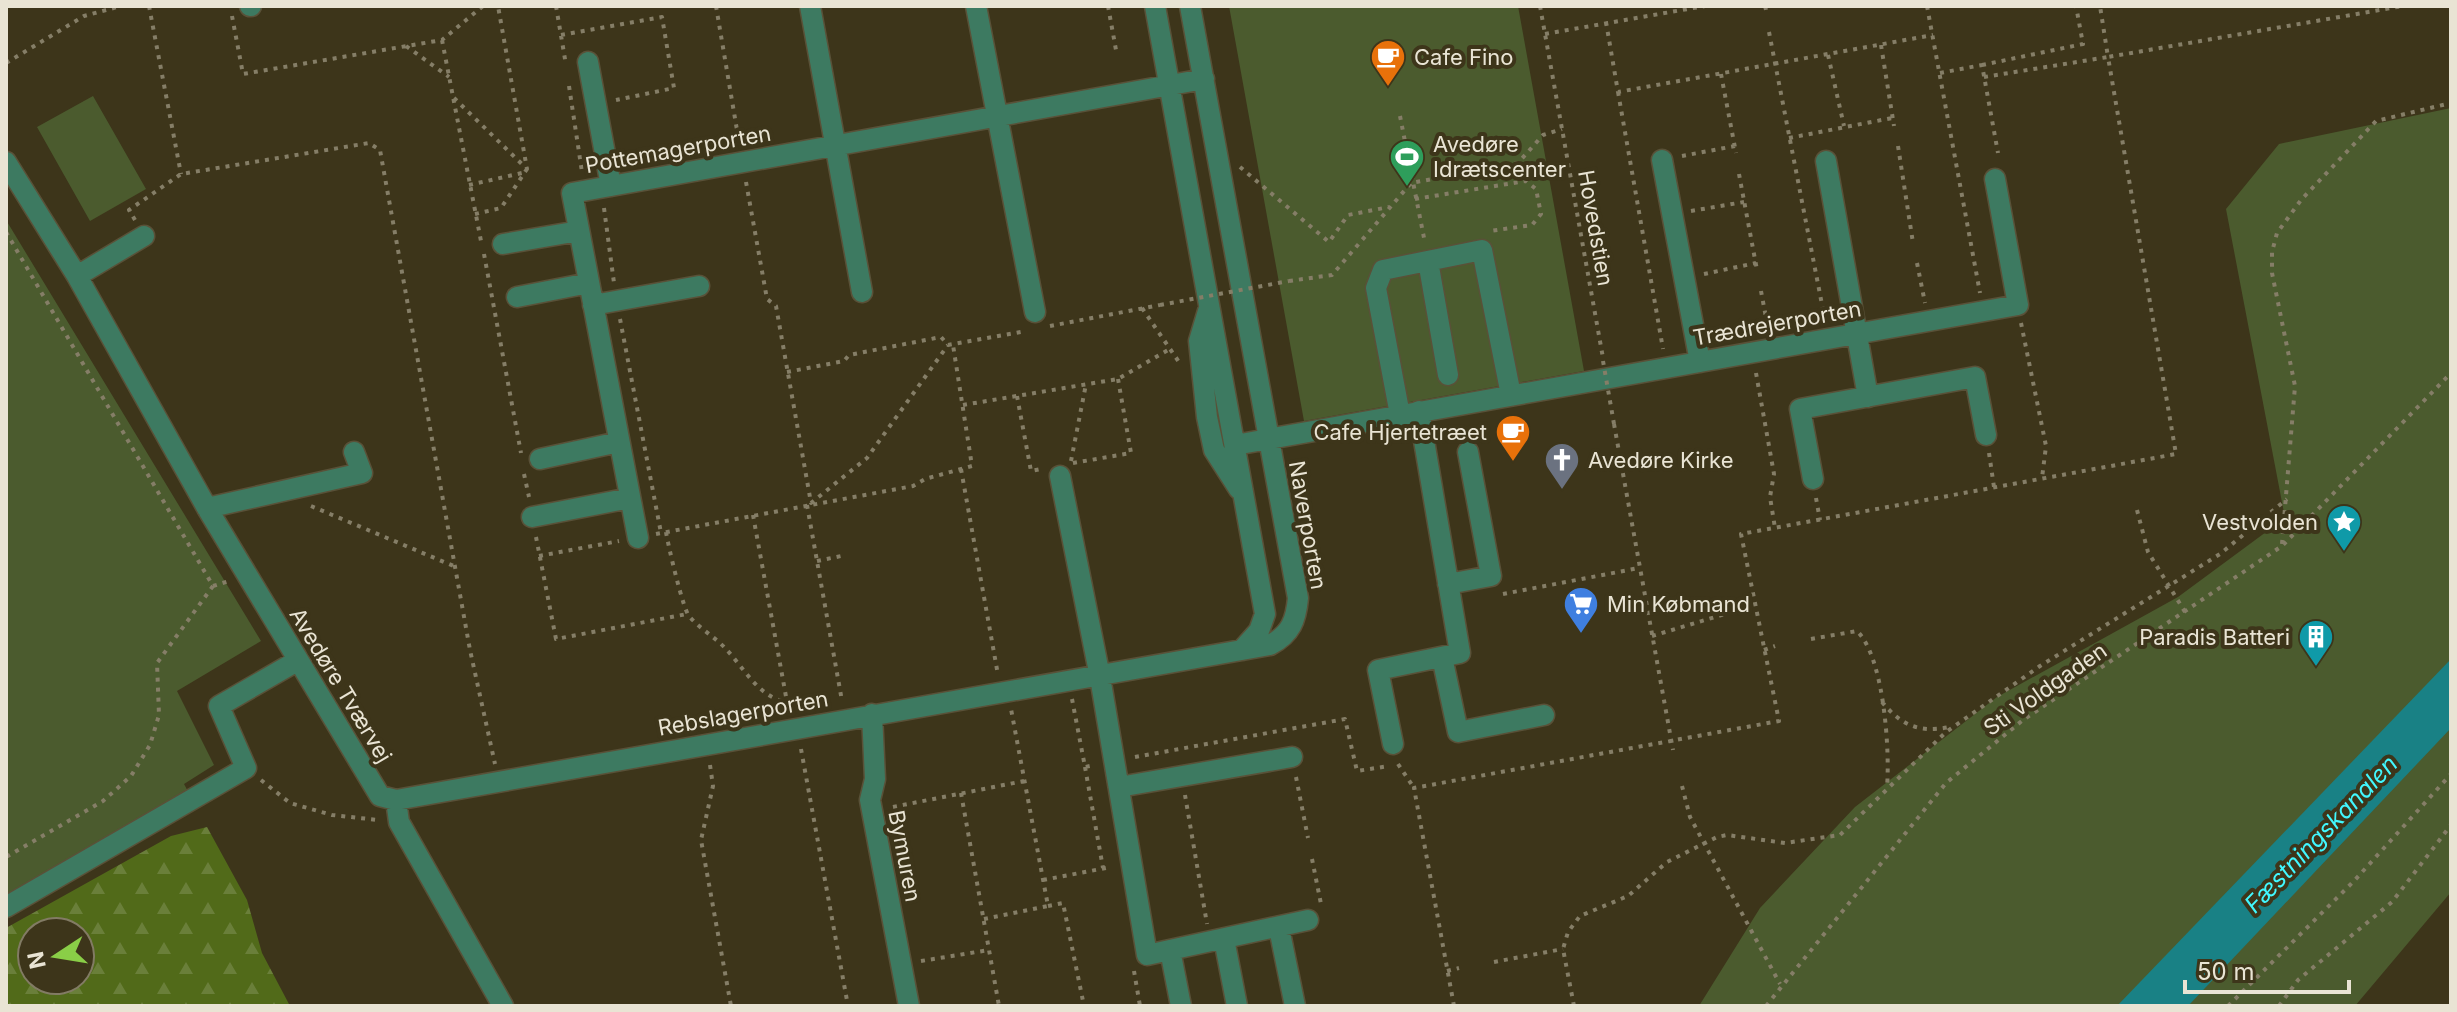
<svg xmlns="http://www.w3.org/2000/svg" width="2457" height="1012" font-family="Inter,sans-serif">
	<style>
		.forest { fill: url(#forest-firs); fill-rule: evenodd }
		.green { fill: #4b5b2e }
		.water { fill: #198185 }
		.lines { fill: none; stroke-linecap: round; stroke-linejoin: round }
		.minor-casing { stroke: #595138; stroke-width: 23 }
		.path { stroke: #857e67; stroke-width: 4; stroke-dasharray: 4 6; stroke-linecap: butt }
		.minor { stroke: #3d7a61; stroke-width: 20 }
		.path-bridge { stroke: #857e67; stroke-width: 4; stroke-dasharray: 4 6; stroke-linecap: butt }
		.labels { text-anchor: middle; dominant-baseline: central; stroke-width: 8; stroke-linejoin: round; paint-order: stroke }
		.poi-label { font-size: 22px; fill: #e9e4d4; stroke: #3d351a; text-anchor: start }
		.street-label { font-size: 22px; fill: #e9e4d4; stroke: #3d351a }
		.water-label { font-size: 24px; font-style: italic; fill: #41f7fe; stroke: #3d351a }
	</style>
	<defs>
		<pattern id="forest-firs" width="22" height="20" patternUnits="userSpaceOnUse" patternTransform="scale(2)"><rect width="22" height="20" fill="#516a19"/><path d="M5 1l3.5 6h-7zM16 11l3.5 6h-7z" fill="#6a7f3a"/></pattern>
	</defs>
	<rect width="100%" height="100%" fill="#3d351a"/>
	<path class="forest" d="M 207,827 L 247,900 L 262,953 L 290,1006 L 6,1006 L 6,928 L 171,836 ZM 32,932 L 80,932 L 80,980 L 32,980 Z"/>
	<path class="green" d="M 1229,6 L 1518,6 L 1584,371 L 1304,421 Z
		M 93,96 L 146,189 L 90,221 L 37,127 Z
		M 2451,108 L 2451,892 L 2355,1006 L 1699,1006 L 1760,908 L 1855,807 L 1997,697 L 2178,597 L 2285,518 L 2226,209 L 2279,144 Z
		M 6,220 L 261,641 L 177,691 L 214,765 L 184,784 L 191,797 L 6,898 Z"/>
	<path class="water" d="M 2451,659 L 2451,728 L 2188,1006 L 2117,1006 Z"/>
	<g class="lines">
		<defs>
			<path id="minor" d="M 250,6 L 251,6
				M 810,6 L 862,292
				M 976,6 L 1035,312
				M 1155,6 L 1265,614 L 1259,631 L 1242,650
				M 588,62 L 611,186
				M 1662,160 L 1700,362
				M 1826,161 L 1868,397
				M 6,162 L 77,276 L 207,508 L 380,796 L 396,800 L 1270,645 C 1291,634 1296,620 1298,598 L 1190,6
				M 503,244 L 579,231
				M 1428,261 L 1448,375
				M 77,276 L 144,236
				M 517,297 L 589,283
				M 593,305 L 699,286
				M 1208,311 L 1199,341 L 1207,417 L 1214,450 L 1239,489
				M 1400,415 L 1376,288 L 1383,270 L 1482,250 L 1511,395
				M 1235,445 L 2018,305 L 1995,179
				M 540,459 L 619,442
				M 1060,476 L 1100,677 L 1147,955 L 1308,920
				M 1813,479 L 1800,409 L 1975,377 L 1986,435
				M 207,508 L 362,473 L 354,452
				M 532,517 L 630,498
				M 638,538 L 572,193 L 1204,79
				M 1448,584 L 1491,576 L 1468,452
				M 1442,657 L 1458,732 L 1544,715
				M 872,714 L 875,779 L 870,800 L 909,1006
				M 1393,744 L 1378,670 L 1460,653 L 1419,411
				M 1119,787 L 1292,757
				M 396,800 L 399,822 L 503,1006
				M 6,907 L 246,768 L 219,706 L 297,661
				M 1279,928 L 1295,1006
				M 1224,939 L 1237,1006
				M 1170,950 L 1181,1006"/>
		</defs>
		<use href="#minor" class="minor-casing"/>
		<path class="path" d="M 149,6 L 181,174
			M 556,6 L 566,65
			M 716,6 L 739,142
			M 1108,6 L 1116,50
			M 1540,6 L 1603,358
			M 1765,6 L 1766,10
			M 1927,6 L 1980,293
			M 232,16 L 243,74 L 442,40 L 483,6
			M 1606,22 L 1618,92 L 1933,35
			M 1769,32 L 1825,320
			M 1545,34 L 1705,6
			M 561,35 L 662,17 L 674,88 L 616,100
			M 442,40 L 481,241
			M 1881,45 L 1894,126
			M 406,46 L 449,77
			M 1828,55 L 1844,126
			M 6,63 L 84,16 L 121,6
			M 1982,65 L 2083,44 L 2076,6
			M 1940,73 L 1982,65 L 1998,153
			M 1721,74 L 1736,153
			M 1984,77 L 2108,57 L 2100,6
			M 569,86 L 582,172
			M 1618,92 L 1663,349
			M 454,98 L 527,169 L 498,6
			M 1400,116 L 1425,243
			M 1789,138 L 1892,118
			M 1898,146 L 1913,243
			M 1682,156 L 1735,146
			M 1240,167 L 1329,242 L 1348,215 L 1389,207
			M 1739,174 L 1757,270
			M 746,182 L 767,299 L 776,306 L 811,503 L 867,458 L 948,345
			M 469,185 L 522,173
			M 1415,199 L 1526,181 L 1536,189 L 1541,214 L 1532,225 L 1490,231
			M 604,208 L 614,283
			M 1691,211 L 1744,202
			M 475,214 L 501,208 L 527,169
			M 135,220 L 129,210 L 181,174 L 369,143 L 380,150 L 470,650 L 495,764
			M 6,232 L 213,586 L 157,663 L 159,715 L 150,745 L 131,776 L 103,801 L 6,857
			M 484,254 L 521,453
			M 1917,263 L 1925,303
			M 1704,274 L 1756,263
			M 1289,281 L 1332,275 L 1411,183 L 1518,163 L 1543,135 L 1562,129
			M 1761,291 L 1768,328
			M 1142,308 L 1179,362
			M 620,319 L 661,533
			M 2021,323 L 2046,446 L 2042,478
			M 1050,326 L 1160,305
			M 787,372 L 844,361 L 849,355 L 941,337 L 948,345 L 1026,331
			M 1756,373 L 1774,474 L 1770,497 L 1775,528
			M 1017,396 L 1031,471 L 1041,469
			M 963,405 L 1118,379 L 1170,349
			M 1614,424 L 1673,750
			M 1989,453 L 1994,487
			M 1071,461 L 1086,384
			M 1073,463 L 1131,453 L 1118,379
			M 961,469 L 998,675
			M 524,474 L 529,497
			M 1816,498 L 1820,520
			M 807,505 L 842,701
			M 311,506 L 456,567
			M 2137,510 L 2148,552 L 2185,612
			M 753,515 L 787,702
			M 666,532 C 668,545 683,609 689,616 C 700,629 715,637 726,649 C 744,668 759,698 787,702 L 790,709
			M 656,534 L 913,486 L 925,479 L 972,466 L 953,345
			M 536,537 L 556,639 L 687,614
			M 2282,544 L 2295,386 L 2272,273 L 2272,252 L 2277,233 L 2301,200 L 2376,121 L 2451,103
			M 539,556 L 619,541
			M 817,561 L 846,555
			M 213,586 L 229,581
			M 1503,594 L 1639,568
			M 1652,636 L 1755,605
			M 1811,639 L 1857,631 C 1884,657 1890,750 1887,787
			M 1764,650 L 1775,646
			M 1072,699 L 1085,767 L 1095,765
			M 1882,702 C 1902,726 1919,733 1950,727
			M 801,749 L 848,1006
			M 1135,757 L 1345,719 L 1357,771 L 1389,766
			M 1398,764 L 1414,788
			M 710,765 L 713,786 L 701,840 L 731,1006
			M 1085,767 L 1103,868
			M 1296,777 L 1308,838
			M 261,780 L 290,803 L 332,815 L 378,820
			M 1682,786 L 1690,817 L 1780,984
			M 961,793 L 999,1006
			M 1185,795 L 1207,924
			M 893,807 L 1024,781
			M 1312,859 L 1321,904
			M 1043,880 L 1111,867
			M 1048,906 L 1063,903 L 1084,1006
			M 984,919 L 1048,906 L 1011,709
			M 921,961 L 989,950
			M 1494,962 L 1563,949
			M 1134,971 L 1140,1006
			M 1447,971 L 1459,968
			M 1454,1006 L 1414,788 L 1779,721 L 1741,534 L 2176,454 L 2108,57 L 2403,6
			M 1574,1006 L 1563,949 L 1568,932 L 1580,916 L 1628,896 L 1667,862 L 1717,837 L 1727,835 L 1785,843 L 1840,835 L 1946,732 L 2040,666 L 2220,554 L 2287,499
			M 1766,1006 L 1946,783 L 2023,720 L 2282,546 L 2451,373
			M 2228,1006 L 2354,881 L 2451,774
			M 2279,1006 L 2298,980 L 2392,902 L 2451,825"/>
		<use href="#minor" class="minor"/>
		<path class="path-bridge" d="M 1160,305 L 1289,281
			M 1603,361 L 1614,424"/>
	</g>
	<defs>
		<symbol id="cafe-pin" viewBox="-11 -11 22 30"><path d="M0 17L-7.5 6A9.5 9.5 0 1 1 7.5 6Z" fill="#e8710a" stroke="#3d351a"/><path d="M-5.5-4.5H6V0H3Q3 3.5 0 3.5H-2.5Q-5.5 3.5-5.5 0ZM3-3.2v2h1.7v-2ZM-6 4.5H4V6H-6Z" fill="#fff"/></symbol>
		<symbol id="stadium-pin" viewBox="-11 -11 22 30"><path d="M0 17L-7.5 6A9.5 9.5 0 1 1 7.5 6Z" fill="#2e9e5b" stroke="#3d351a"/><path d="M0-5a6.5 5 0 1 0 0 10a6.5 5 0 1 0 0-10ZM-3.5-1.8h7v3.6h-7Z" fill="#fff"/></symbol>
		<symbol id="church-pin" viewBox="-11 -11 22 30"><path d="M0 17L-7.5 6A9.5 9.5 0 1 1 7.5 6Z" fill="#6b7280" stroke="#3d351a"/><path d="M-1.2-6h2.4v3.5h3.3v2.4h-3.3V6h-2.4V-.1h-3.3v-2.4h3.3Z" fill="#fff"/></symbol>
		<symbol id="sight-pin" viewBox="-11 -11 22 30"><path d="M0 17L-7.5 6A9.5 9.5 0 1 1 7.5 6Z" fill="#0f9aa8" stroke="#3d351a"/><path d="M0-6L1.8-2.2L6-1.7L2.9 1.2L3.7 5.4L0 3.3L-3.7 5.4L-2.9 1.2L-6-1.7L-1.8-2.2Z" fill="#fff"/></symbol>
		<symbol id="supermarket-pin" viewBox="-11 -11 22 30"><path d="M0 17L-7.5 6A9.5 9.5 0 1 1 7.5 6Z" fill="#3f7fe0" stroke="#3d351a"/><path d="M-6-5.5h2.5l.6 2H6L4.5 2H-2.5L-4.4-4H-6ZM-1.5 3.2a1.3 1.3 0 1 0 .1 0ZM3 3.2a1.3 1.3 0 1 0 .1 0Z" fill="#fff"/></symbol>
		<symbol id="building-pin" viewBox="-11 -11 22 30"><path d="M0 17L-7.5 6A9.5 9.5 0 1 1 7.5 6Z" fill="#0f9aa8" stroke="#3d351a"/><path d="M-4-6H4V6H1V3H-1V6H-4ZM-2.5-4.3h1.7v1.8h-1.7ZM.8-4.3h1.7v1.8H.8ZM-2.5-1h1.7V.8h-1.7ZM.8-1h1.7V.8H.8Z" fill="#fff"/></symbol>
	</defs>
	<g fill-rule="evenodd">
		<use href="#cafe-pin" x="1368" y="37" width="40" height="54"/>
		<use href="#stadium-pin" x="1387" y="137" width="40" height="54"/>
		<use href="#cafe-pin" x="1493" y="412" width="40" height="54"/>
		<use href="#church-pin" x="1542" y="440" width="40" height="54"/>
		<use href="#sight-pin" x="2324" y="502" width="40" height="54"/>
		<use href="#supermarket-pin" x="1561" y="584" width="40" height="54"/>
		<use href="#building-pin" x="2296" y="617" width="40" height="54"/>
	</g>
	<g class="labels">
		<g class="poi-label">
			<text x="1414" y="57">Cafe Fino</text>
			<text x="1433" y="144">Avedøre<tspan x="1433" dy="25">Idrætscenter</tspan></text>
			<text x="1487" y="432" text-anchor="end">Cafe Hjertetræet</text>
			<text x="1588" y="460">Avedøre Kirke</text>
			<text x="2318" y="522" text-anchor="end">Vestvolden</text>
			<text x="1607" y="604">Min Købmand</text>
			<text x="2290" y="637" text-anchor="end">Paradis Batteri</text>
		</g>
		<g class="street-label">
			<text transform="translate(678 149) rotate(-10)">Pottemagerporten</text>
			<text transform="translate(1596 228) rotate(80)">Hovedstien</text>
			<text transform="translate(1777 323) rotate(-10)">Trædrejerporten</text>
			<text transform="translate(1308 525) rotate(80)">Naverporten</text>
			<text transform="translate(341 685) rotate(59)">Avedøre Tværvej</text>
			<text transform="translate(2045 689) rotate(-35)">Sti Voldgaden</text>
			<text transform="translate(743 713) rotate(-10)">Rebslagerporten</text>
			<text transform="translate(905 856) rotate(79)">Bymuren</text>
		</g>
		<g class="water-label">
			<text transform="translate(2321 834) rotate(-46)">Fæstningskanalen</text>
		</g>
	</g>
	<rect width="2457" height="1012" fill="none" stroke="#e9e4d4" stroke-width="16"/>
	<g transform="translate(56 956) rotate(258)"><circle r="38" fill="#3d351a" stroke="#827b64" stroke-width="2"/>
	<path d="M0-6L14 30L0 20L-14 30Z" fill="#8ace47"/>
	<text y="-12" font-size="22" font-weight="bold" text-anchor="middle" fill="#e9e4d4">N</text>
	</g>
	<path d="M2185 980v12h164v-12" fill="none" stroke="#e9e4d4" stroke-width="4"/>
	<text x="2197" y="980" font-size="24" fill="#e9e4d4" stroke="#3d351a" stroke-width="6" paint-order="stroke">50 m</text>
</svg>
